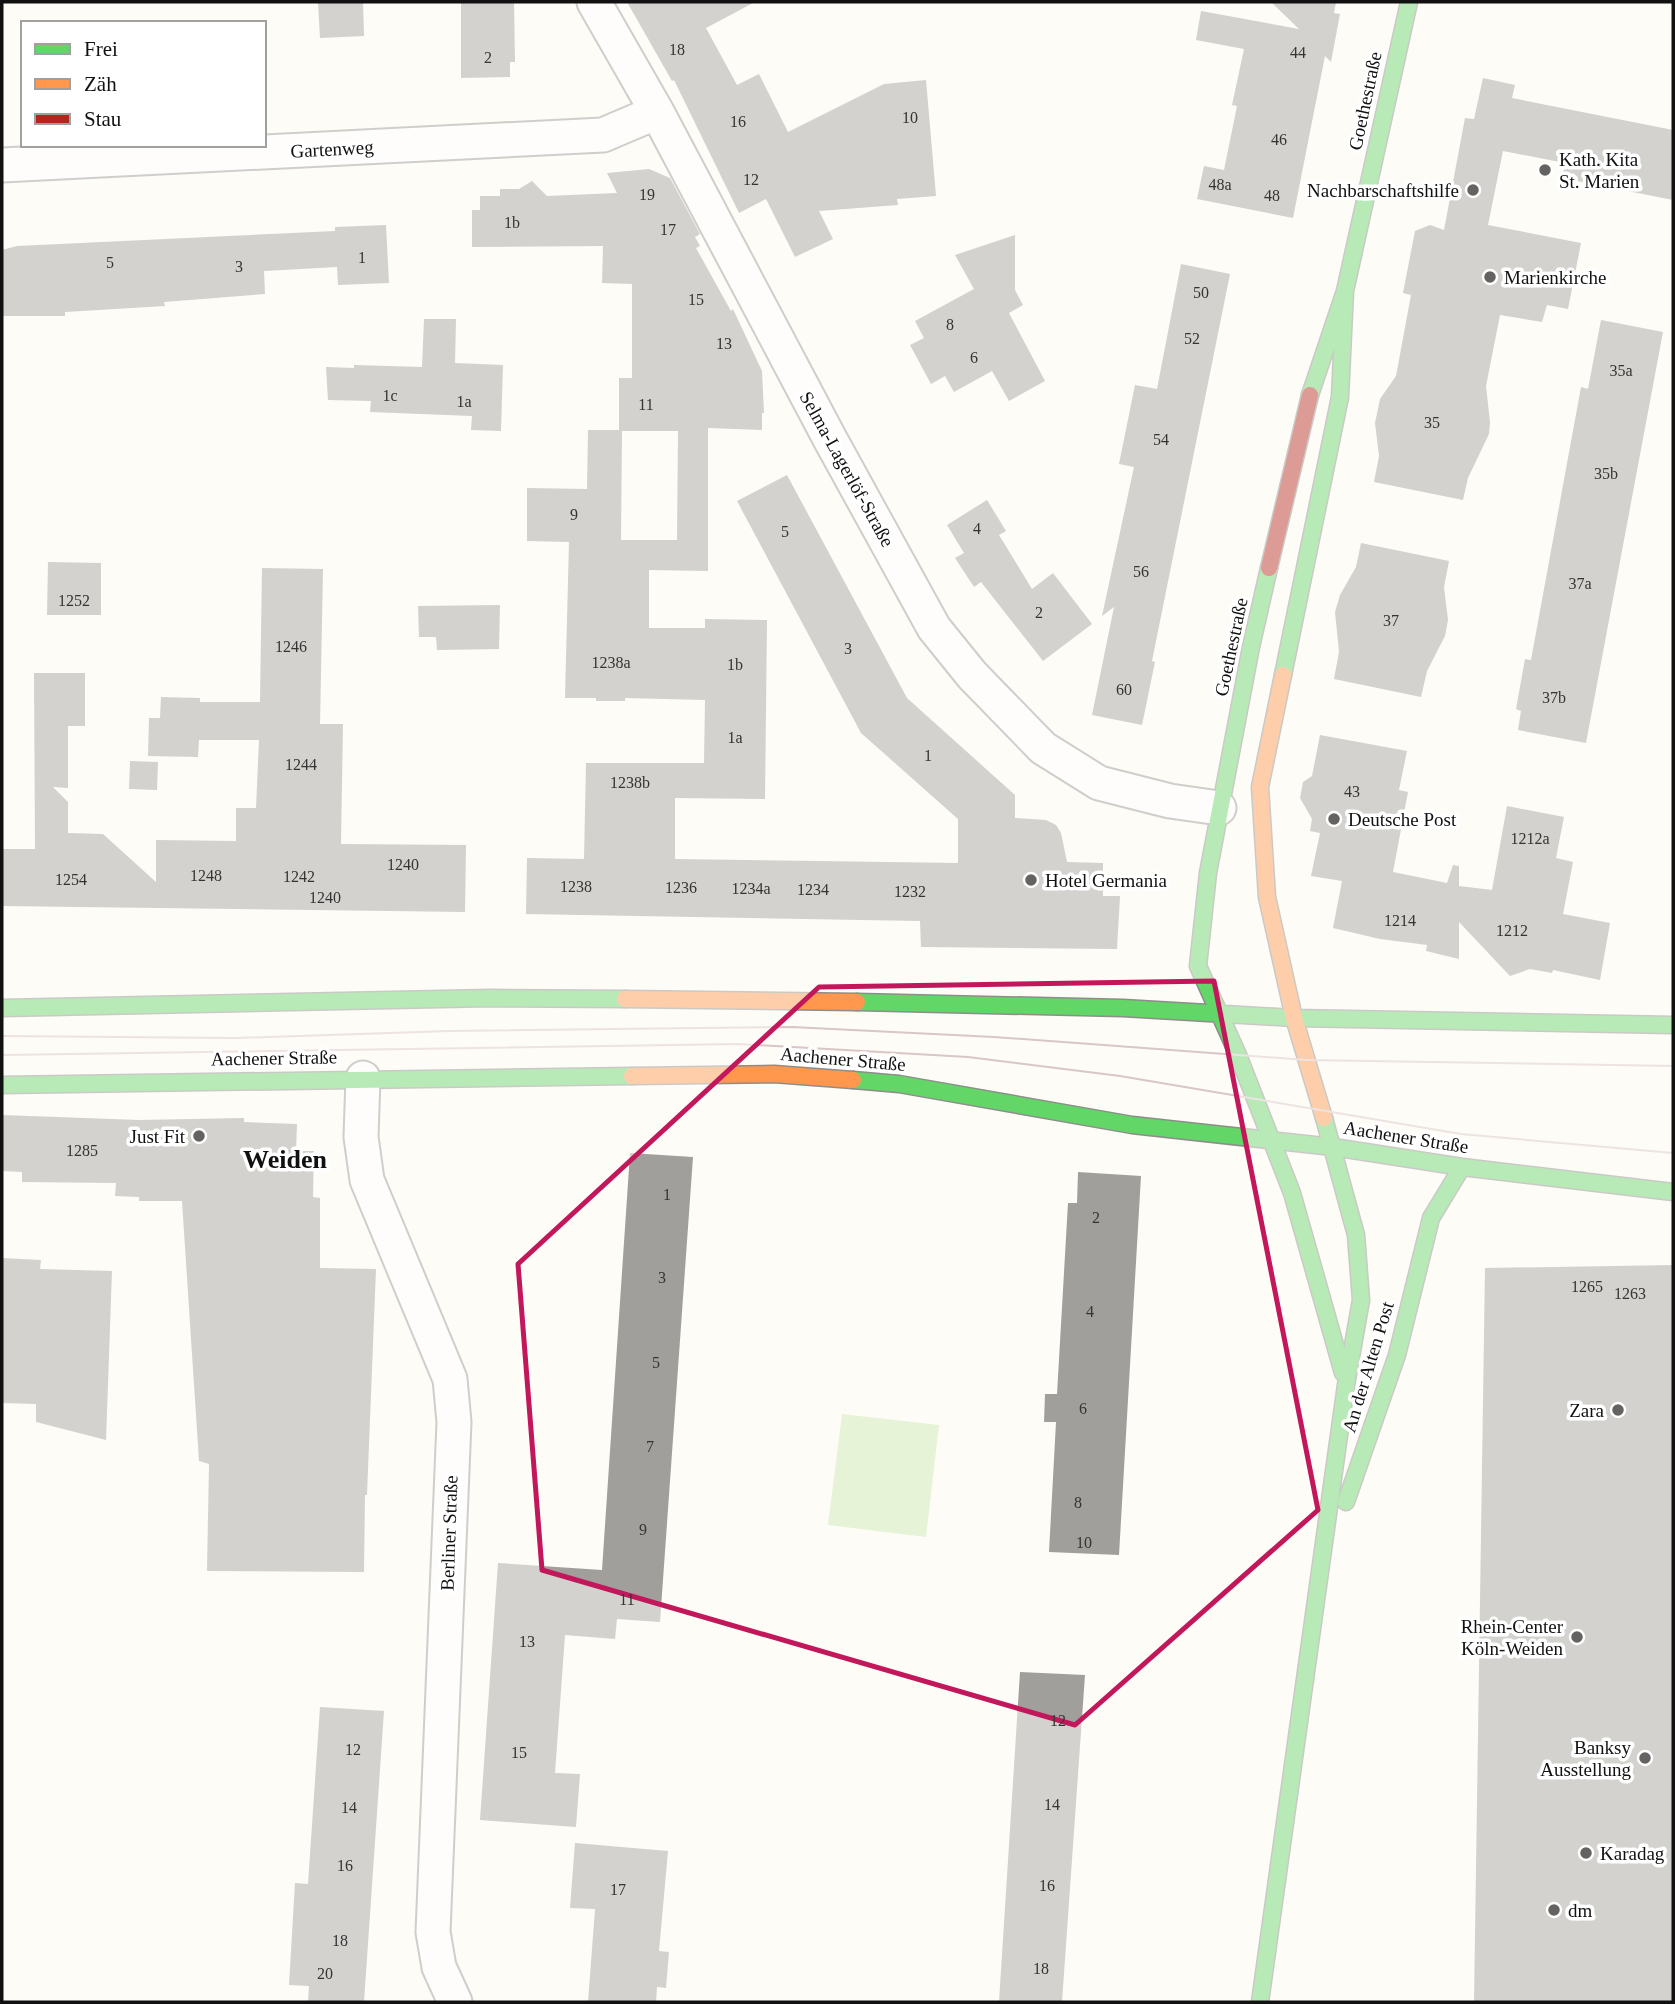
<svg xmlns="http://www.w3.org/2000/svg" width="1675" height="2004" font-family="Georgia,serif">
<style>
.green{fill:#e7f3d7}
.building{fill:#a19f9c;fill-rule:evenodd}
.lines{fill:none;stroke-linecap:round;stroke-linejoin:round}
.street-casing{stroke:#979795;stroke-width:37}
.fast-casing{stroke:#8e8d8b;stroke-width:19}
.slow-casing{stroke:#8e8d8b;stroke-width:19}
.jam-casing{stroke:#8e8d8b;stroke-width:19}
.street{stroke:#fffffe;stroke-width:33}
.fast{stroke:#63d668;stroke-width:16}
.slow{stroke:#ff974d;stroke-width:16}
.jam{stroke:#b3261e;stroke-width:16}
.tram{stroke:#d9c6c7;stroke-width:2}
.marked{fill:none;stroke:#c2185b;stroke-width:5;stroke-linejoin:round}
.poi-dot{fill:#646362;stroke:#fff;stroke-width:2.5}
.labels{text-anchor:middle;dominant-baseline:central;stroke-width:7;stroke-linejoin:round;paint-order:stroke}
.number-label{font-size:16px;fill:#353434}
.street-label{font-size:19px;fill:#111;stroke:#fff}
.poi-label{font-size:19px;fill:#111;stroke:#fff;text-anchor:start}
.district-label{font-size:26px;font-weight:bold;fill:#111;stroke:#fff}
</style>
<rect width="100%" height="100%" fill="#fdfcf7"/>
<!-- green -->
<path class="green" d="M 842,1414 L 939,1425 L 926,1537 L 828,1525 Z"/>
<!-- building -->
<path class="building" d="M 318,2 L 363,2 L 364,36 L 320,38 Z
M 461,2 L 514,2 L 515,62 L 510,62 L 510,77 L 461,78 Z
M 627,2 L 755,2 L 706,28 L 737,85 L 759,74 L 788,132 L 884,84 L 926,80 L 936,196 L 897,199 L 898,205 L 819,211 L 833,239 L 795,257 L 766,199 L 739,213 L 674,80 L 672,81 Z
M 1271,2 L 1336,2 L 1334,13 L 1340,14 L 1331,62 L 1325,56 L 1293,218 L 1197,199 L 1204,166 L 1224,170 L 1237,106 L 1232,105 L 1244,49 L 1196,40 L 1201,11 L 1299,29 Z
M 1483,78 L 1515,85 L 1512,98 L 1673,130 L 1673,200 L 1562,178 L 1565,163 L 1503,151 L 1488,225 L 1581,243 L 1568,309 L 1547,305 L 1542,322 L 1500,315 L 1486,386 L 1490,422 L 1489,434 L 1468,478 L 1463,500 L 1374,482 L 1379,456 L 1375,423 L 1380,399 L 1396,376 L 1411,295 L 1403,293 L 1415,231 L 1430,225 L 1444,230 L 1465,118 L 1474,119 Z
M 649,169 L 670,178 L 700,234 L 695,237 L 700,246 L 696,248 L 731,311 L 733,309 L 762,371 L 764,413 L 762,413 L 762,430 L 708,428 L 708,571 L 649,570 L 649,628 L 705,628 L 705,619 L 767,620 L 765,799 L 675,798 L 675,859 L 958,863 L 958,819 L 861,733 L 737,501 L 787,475 L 907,698 L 1015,795 L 1015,818 L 1046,820 L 1056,825 L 1061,833 L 1067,862 L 1103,863 L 1103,896 L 1120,896 L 1117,949 L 921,947 L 920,921 L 526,914 L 527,858 L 584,859 L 586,763 L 704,763 L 705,700 L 625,698 L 625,701 L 596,701 L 596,698 L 565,698 L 569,542 L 527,541 L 527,488 L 587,489 L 588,430 L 619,430 L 619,378 L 632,378 L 632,284 L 602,283 L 603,246 L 472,247 L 472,210 L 480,210 L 480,196 L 500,196 L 500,189 L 519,189 L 532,181 L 547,196 L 617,193 L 607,173 ZM 622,431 L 678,431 L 677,540 L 621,540 Z
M 386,225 L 389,283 L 338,285 L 337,267 L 264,271 L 265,294 L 164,302 L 165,306 L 65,312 L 65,316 L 2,316 L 2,250 L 17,246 L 335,231 L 335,227 Z
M 1015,235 L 1015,290 L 1023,305 L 1009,313 L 1045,381 L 1009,401 L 992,371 L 954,392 L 945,376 L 931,384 L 910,345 L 924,338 L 915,321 L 974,289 L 955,255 Z
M 1181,264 L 1230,274 L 1152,661 L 1155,662 L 1142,725 L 1092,715 L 1114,607 L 1102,616 L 1134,467 L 1119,464 L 1135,385 L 1157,389 Z
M 424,319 L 456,319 L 455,363 L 503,365 L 501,431 L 471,430 L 472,416 L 370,412 L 371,401 L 328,400 L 326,367 L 354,368 L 354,365 L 422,367 Z
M 1601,320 L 1663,332 L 1586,743 L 1518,730 L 1521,711 L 1516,709 L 1525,659 L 1531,660 L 1581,387 L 1588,389 Z
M 987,500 L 1006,531 L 999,535 L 1032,589 L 1053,573 L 1092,624 L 1043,661 L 981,582 L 974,587 L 955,558 L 964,553 L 947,525 Z
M 1361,543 L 1449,561 L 1444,587 L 1448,620 L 1445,636 L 1427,671 L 1421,697 L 1334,679 L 1339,652 L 1335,612 L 1340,595 L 1356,567 Z
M 48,562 L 101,563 L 101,615 L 47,615 Z
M 262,568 L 323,569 L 320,724 L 343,724 L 341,844 L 466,845 L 465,912 L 2,906 L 2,849 L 35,849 L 34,673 L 85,673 L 85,726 L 68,726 L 68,788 L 53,787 L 68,802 L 68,833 L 103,834 L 156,882 L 156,840 L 236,841 L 236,808 L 256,808 L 259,740 L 199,740 L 198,757 L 148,756 L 149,718 L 160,718 L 161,697 L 200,698 L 200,702 L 260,702 Z
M 500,605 L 499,649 L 437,650 L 436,637 L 419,637 L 418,606 Z
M 1320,735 L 1407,751 L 1399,790 L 1408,792 L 1393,872 L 1447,883 L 1453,865 L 1459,866 L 1459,886 L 1492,890 L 1507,806 L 1564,817 L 1556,858 L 1573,862 L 1563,914 L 1610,923 L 1600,980 L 1553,970 L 1552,973 L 1530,969 L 1510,976 L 1459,922 L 1459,959 L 1426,951 L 1427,945 L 1380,939 L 1333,928 L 1342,881 L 1311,876 L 1320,833 L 1310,831 L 1312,819 L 1300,798 L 1303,782 L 1312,776 Z
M 130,761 L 158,762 L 157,790 L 129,789 Z
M 2,1115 L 139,1120 L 244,1118 L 244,1122 L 297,1124 L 296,1151 L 314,1151 L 313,1197 L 320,1198 L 320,1268 L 376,1269 L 367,1495 L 365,1495 L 364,1572 L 207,1571 L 209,1464 L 199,1461 L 182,1201 L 139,1201 L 139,1197 L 115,1196 L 116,1183 L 22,1182 L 22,1172 L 2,1171 Z
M 630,1153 L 693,1157 L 660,1622 L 617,1619 L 615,1639 L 565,1635 L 555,1773 L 580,1774 L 576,1827 L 480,1820 L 498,1563 L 602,1570 Z
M 1078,1172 L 1141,1176 L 1119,1555 L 1049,1552 L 1056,1422 L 1044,1422 L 1045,1394 L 1057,1394 L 1068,1203 L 1077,1203 Z
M 2,1258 L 41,1260 L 40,1269 L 112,1271 L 106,1440 L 36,1422 L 36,1404 L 2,1403 Z
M 1673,1265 L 1673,2002 L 1474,2002 L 1485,1268 Z
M 1020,1672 L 1085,1675 L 1062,2002 L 999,2002 Z
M 320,1707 L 384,1711 L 364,2002 L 308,2002 L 309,1986 L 289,1985 L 295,1883 L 308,1884 Z
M 575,1843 L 668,1851 L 659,1951 L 669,1952 L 666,1988 L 657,1987 L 656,2002 L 588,2002 L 595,1909 L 570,1908 Z"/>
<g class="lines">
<defs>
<path id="street" d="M 594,2 L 657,112 L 830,439 L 934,628 L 972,675 L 1043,748 L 1099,783 L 1170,801 L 1219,808
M 2,165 L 603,135 L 657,112
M 363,1078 L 361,1137 L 367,1180 L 450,1379 L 454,1422 L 433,1932 L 439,1967 L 455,2002"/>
<path id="fast" d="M 1310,395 L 1345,291 L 1409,2
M 1269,568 L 1251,647 L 1208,873 L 1198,966 L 1238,1055 L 1292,1193 L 1343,1373
M 1283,675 L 1340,397 L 1345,291
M 857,1002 L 1123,1008 L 1294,1018 L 1673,1025
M 2,1008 L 491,998 L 625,999
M 853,1080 L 899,1084 L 1132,1125 L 1333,1147 L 1462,1167 L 1673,1192
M 2,1085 L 632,1076
M 1346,1502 L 1397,1355 L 1431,1218 L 1462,1167
M 1260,2002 L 1346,1385 L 1361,1300 L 1356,1235 L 1324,1118"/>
<path id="slow" d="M 1283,675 L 1260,787 L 1267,897 L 1294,1018 L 1324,1118
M 625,999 L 857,1002
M 632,1076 L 774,1074 L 853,1080"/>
<path id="jam" d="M 1269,568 L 1310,395"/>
</defs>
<!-- street casing -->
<use href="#street" class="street-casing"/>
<!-- fast casing -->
<use href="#fast" class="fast-casing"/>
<!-- slow casing -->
<use href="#slow" class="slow-casing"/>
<!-- jam casing -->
<use href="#jam" class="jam-casing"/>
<!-- street -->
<use href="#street" class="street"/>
<!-- fast -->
<use href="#fast" class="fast"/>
<!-- slow -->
<use href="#slow" class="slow"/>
<!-- jam -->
<use href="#jam" class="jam"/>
<!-- tram -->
<path class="tram" d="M 2,1036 L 235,1038 L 449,1031 L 792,1027 L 994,1037 L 1307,1060 L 1673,1066
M 2,1055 L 738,1044 L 968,1057 L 1120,1076 L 1461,1134 L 1673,1153"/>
</g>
<!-- marked area -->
<path d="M0 0H1675V2004H0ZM 1214,981 L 1318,1510 L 1075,1725 L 542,1570 L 518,1264 L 819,987 Z" fill="#fdfcf7" fill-opacity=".55" fill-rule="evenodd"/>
<path class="marked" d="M 1214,981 L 1318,1510 L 1075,1725 L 542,1570 L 518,1264 L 819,987 Z"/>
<!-- markers -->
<g class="poi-dot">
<circle cx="1545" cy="170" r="7"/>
<circle cx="1473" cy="190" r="7"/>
<circle cx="1490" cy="277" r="7"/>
<circle cx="1334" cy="819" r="7"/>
<circle cx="1031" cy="880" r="7"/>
<circle cx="199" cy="1136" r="7"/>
<circle cx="1618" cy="1410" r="7"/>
<circle cx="1577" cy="1637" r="7"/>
<circle cx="1645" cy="1758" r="7"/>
<circle cx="1586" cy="1853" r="7"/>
<circle cx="1554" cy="1910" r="7"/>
</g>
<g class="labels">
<!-- number labels -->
<g class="number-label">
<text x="677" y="49">18</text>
<text x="1298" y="52">44</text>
<text x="488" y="57">2</text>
<text x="910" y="117">10</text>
<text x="738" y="121">16</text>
<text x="1279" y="139">46</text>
<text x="751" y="179">12</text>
<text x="1220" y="184">48a</text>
<text x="647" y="194">19</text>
<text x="1272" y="195">48</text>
<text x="512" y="222">1b</text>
<text x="668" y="229">17</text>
<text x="362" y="257">1</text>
<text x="110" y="262">5</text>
<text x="239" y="266">3</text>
<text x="1201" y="292">50</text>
<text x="696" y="299">15</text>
<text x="950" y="324">8</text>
<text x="1192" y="338">52</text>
<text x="724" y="343">13</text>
<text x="974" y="357">6</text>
<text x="1621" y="370">35a</text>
<text x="390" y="395">1c</text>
<text x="464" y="401">1a</text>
<text x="646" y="404">11</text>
<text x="1432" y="422">35</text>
<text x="1161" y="439">54</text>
<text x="1606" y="473">35b</text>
<text x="574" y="514">9</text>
<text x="977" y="528">4</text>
<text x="785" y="531">5</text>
<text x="1141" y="571">56</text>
<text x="1580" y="583">37a</text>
<text x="74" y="600">1252</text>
<text x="1039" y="612">2</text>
<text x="1391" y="620">37</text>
<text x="291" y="646">1246</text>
<text x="848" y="648">3</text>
<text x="611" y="662">1238a</text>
<text x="735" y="664">1b</text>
<text x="1124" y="689">60</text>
<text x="1554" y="697">37b</text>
<text x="735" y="737">1a</text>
<text x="928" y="755">1</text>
<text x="301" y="764">1244</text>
<text x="630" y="782">1238b</text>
<text x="1352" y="791">43</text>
<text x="1530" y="838">1212a</text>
<text x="403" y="864">1240</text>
<text x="206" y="875">1248</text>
<text x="299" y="876">1242</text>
<text x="71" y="879">1254</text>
<text x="576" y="886">1238</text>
<text x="681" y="887">1236</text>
<text x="751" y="888">1234a</text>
<text x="813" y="889">1234</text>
<text x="910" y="891">1232</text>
<text x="325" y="897">1240</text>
<text x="1400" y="920">1214</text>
<text x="1512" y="930">1212</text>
<text x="82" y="1150">1285</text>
<text x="667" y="1194">1</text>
<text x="1096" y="1217">2</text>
<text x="662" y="1277">3</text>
<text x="1587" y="1286">1265</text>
<text x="1630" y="1293">1263</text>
<text x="1090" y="1311">4</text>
<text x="656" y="1362">5</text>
<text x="1083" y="1408">6</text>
<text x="650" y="1446">7</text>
<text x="1078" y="1502">8</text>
<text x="643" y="1529">9</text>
<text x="1084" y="1542">10</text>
<text x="627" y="1599">11</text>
<text x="527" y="1641">13</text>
<text x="1058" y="1720">12</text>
<text x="353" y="1749">12</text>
<text x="519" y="1752">15</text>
<text x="1052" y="1804">14</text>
<text x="349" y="1807">14</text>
<text x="345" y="1865">16</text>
<text x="1047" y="1885">16</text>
<text x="618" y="1889">17</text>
<text x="340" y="1940">18</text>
<text x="1041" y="1968">18</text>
<text x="325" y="1973">20</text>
</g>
<!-- street labels -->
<g class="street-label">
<text transform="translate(1365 101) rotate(-78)">Goethestraße</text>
<text transform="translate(332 149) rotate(-3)">Gartenweg</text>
<text transform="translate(847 469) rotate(61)">Selma-Lagerlöf-Straße</text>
<text transform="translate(1231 647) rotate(-78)">Goethestraße</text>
<text transform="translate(274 1058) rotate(-1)">Aachener Straße</text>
<text transform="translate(843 1059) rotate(5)">Aachener Straße</text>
<text transform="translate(1406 1137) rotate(9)">Aachener Straße</text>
<text transform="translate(1368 1367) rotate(-73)">An der Alten Post</text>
<text transform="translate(449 1533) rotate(-88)">Berliner Straße</text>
</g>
<!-- poi labels -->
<g class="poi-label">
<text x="1559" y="159">Kath. Kita<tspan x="1559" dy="22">St. Marien</tspan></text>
<text x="1459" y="190" text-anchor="end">Nachbarschaftshilfe</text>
<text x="1504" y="277">Marienkirche</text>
<text x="1348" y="819">Deutsche Post</text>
<text x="1045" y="880">Hotel Germania</text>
<text x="185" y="1136" text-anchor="end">Just Fit</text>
<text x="1604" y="1410" text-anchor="end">Zara</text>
<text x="1563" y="1626" text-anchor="end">Rhein-Center<tspan x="1563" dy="22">Köln-Weiden</tspan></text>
<text x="1631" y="1747" text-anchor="end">Banksy<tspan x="1631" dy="22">Ausstellung</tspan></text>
<text x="1600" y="1853">Karadag</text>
<text x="1568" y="1910">dm</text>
</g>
<!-- district labels -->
<g class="district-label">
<text x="285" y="1159">Weiden</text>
</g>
</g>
<!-- border -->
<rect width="1675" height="2004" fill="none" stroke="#111111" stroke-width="7"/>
<!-- legend -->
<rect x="21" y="21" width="245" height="126" fill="#ffffff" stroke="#a0a0a0" stroke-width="2"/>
<rect x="35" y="44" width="35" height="10" fill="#63d668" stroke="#a0a0a0" stroke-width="2"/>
<text x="84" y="56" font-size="21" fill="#111111">Frei</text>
<rect x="35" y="79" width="35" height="10" fill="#ff974d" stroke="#a0a0a0" stroke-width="2"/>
<text x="84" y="91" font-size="21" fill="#111111">Zäh</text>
<rect x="35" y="114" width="35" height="10" fill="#b3261e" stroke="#a0a0a0" stroke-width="2"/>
<text x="84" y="126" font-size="21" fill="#111111">Stau</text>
</svg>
